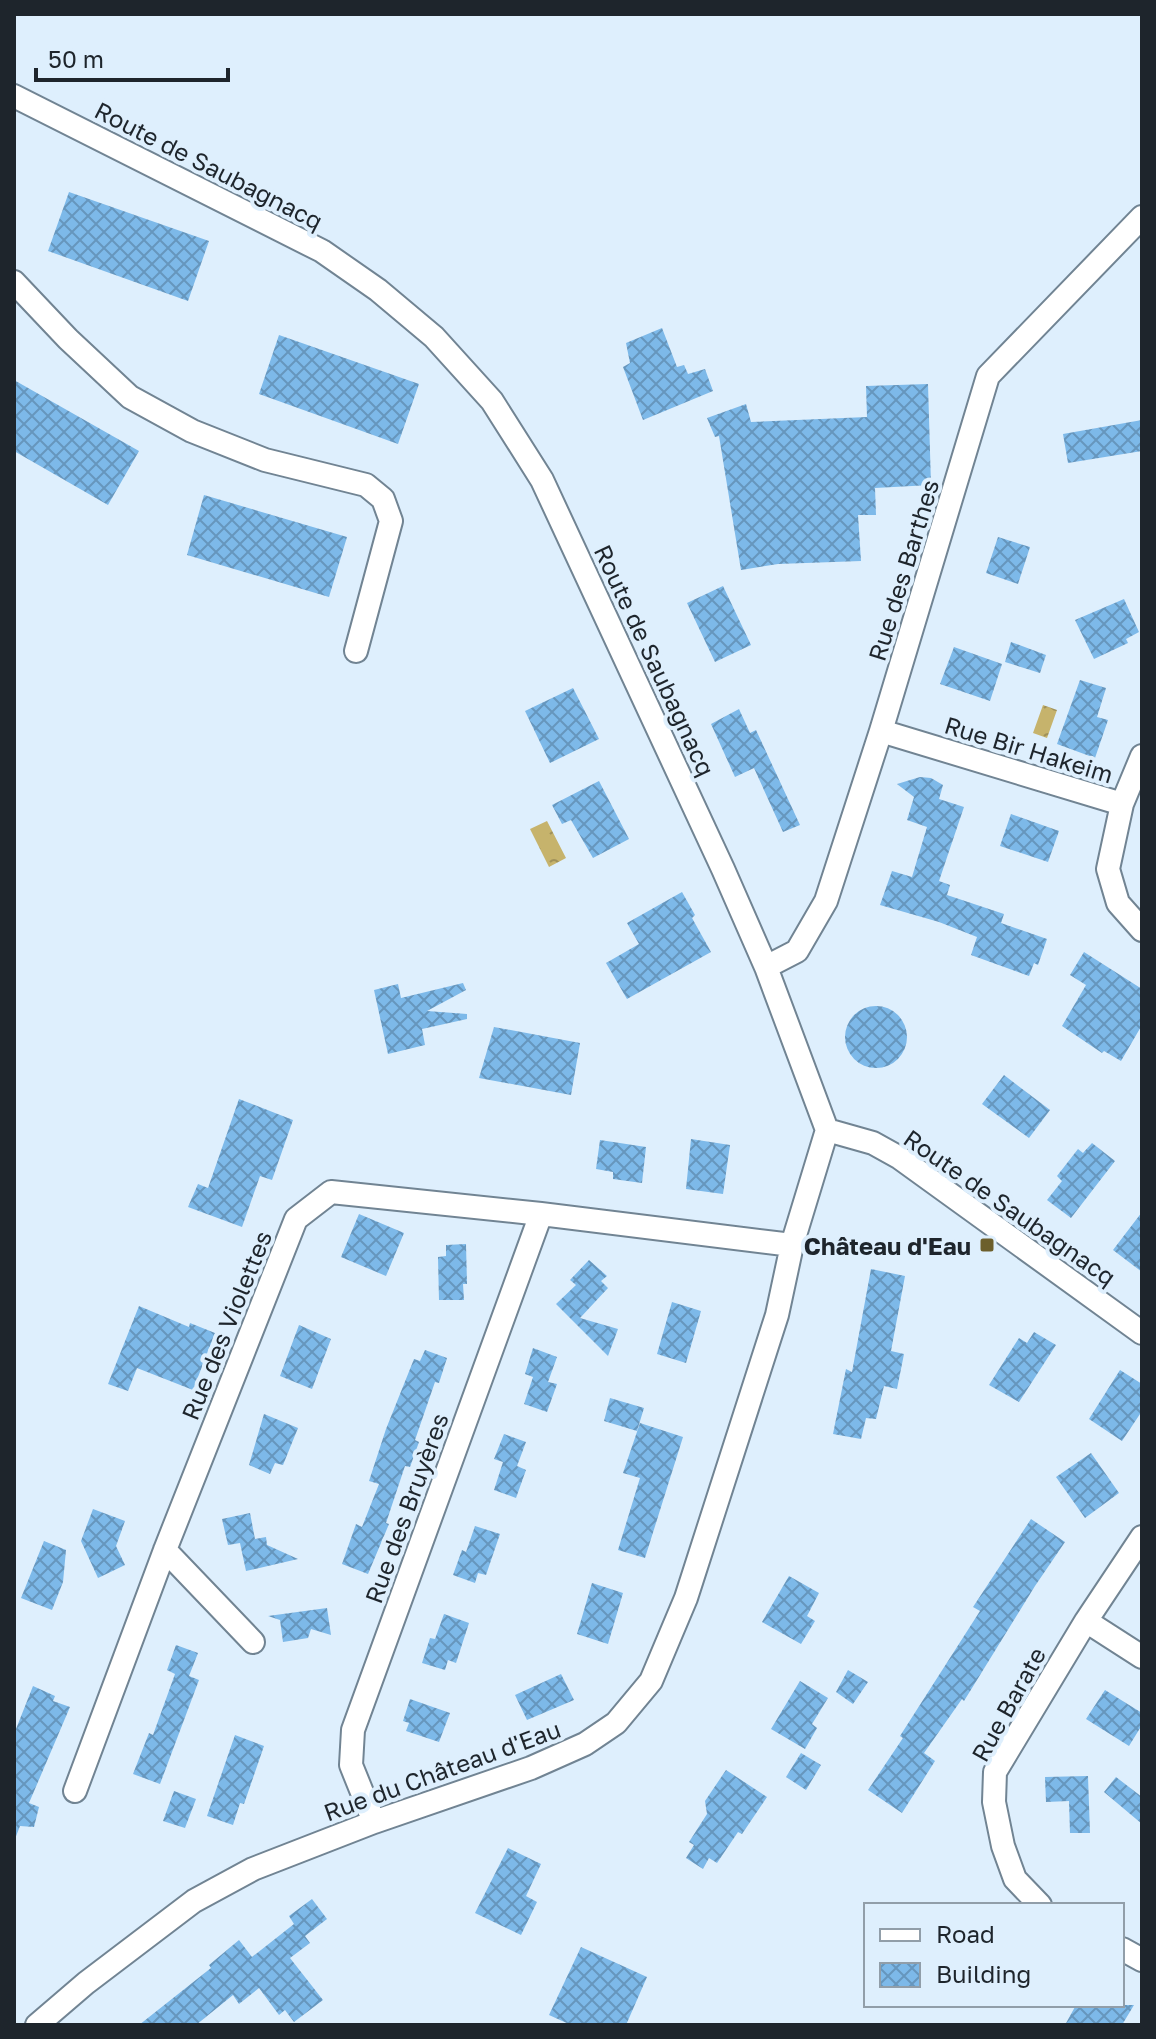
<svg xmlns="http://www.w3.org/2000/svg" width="1156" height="2039" font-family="'Golos Text',sans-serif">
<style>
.water{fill:url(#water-ripples)}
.building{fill:url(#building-cross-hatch)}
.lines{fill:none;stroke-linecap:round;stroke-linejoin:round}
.minor-casing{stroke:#718493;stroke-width:26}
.minor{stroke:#fff;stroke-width:22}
.poi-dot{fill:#6c5f2c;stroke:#deeffd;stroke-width:3}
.labels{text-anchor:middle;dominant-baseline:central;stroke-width:8;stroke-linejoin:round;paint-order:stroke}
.street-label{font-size:24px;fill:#1e252c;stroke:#deeffd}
.poi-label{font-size:24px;font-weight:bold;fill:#1e252c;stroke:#deeffd;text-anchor:end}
</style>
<defs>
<pattern id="water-ripples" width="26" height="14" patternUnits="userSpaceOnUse" patternTransform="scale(2)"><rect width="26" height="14" fill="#c6b36c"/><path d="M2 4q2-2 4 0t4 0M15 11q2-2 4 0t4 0" fill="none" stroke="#a09159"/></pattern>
<pattern id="building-cross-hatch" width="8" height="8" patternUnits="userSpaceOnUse" patternTransform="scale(2)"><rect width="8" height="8" fill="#7db9e9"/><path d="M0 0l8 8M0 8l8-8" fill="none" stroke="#6696bd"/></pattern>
</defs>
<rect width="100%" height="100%" fill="#deeffd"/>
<!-- water -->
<path class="water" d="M 1043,705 L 1057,710 L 1047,738 L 1033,733 Z
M 547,821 L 566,858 L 549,867 L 530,829 Z"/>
<!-- building -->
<path class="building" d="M 69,192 L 209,241 L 188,301 L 48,251 Z
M 662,328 L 677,367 L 684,365 L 688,374 L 705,369 L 713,391 L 643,420 L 623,367 L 630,363 L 626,343 Z
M 279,335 L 419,384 L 398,444 L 259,394 Z
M 14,380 L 139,451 L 108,505 L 14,451 Z
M 928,384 L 931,485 L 875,488 L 876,515 L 858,515 L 861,561 L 778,564 L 741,570 L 719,436 L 715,437 L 707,418 L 746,404 L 751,422 L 867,417 L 866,386 Z
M 1142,420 L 1142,451 L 1068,463 L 1063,434 Z
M 204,495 L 347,537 L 329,597 L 187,555 Z
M 998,537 L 1030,547 L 1018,584 L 986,573 Z
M 723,586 L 751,645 L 715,662 L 687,603 Z
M 1124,599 L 1139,632 L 1126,639 L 1128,643 L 1094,659 L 1075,620 Z
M 1011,642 L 1046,655 L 1040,673 L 1005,662 Z
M 954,647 L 1002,664 L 990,701 L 940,684 Z
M 1080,680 L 1106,688 L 1097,717 L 1108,720 L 1095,758 L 1057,744 Z
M 573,688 L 599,739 L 550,763 L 525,711 Z
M 739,709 L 750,733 L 756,730 L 800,825 L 783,832 L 754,768 L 735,777 L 711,724 Z
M 920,777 L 931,778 L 943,785 L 939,799 L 964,807 L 939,881 L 950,885 L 947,895 L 1004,914 L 1001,923 L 1047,939 L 1038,965 L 1034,963 L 1029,976 L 971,955 L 977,937 L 939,922 L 880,905 L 892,871 L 912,877 L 927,827 L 907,820 L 914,797 L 897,784 Z
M 599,781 L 629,839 L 593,858 L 571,820 L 562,824 L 552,805 Z
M 1011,814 L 1059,831 L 1048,862 L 1000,846 Z
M 682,892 L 695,915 L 692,918 L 711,952 L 627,999 L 606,963 L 639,944 L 627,923 Z
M 1084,952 L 1142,989 L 1142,1025 L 1121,1061 L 1104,1051 L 1102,1053 L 1062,1026 L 1086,985 L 1070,975 Z
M 463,983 L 466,990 L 427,1011 L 467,1014 L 467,1019 L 422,1029 L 425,1045 L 388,1054 L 374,990 L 398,984 L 401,998 Z
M845 1037a31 31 0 1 1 62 0a31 31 0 1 1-62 0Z
M 494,1027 L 580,1043 L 571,1095 L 479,1078 Z
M 1004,1075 L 1050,1110 L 1029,1138 L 982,1104 Z
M 239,1099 L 293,1120 L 272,1180 L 260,1176 L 242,1227 L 188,1207 L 198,1184 L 208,1188 Z
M 691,1139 L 730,1145 L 723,1194 L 686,1189 Z
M 600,1140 L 646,1147 L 642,1183 L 613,1179 L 613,1172 L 596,1169 Z
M 1092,1143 L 1115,1161 L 1071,1218 L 1047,1200 L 1062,1181 L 1057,1176 L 1078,1149 L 1083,1153 Z
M 1142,1212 L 1142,1272 L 1113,1250 Z
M 359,1214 L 404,1233 L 386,1276 L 341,1257 Z
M 466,1244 L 467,1284 L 463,1284 L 464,1300 L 439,1300 L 438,1257 L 446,1256 L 446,1245 Z
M 589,1260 L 607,1276 L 601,1281 L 608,1288 L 580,1318 L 618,1329 L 608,1356 L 556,1304 L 576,1285 L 570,1280 Z
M 871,1269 L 905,1276 L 891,1351 L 904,1354 L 897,1389 L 884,1386 L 876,1419 L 866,1418 L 861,1439 L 833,1434 L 846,1369 L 852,1372 Z
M 672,1302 L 701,1311 L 686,1363 L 657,1354 Z
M 139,1306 L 189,1327 L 190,1323 L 215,1333 L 193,1390 L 137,1368 L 128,1391 L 108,1384 Z
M 299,1325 L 331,1339 L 312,1389 L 280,1376 Z
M 1034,1332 L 1056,1345 L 1019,1402 L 989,1385 L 1019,1338 L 1027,1343 Z
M 533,1348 L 557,1357 L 548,1382 L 557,1384 L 547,1412 L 524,1404 L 533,1377 L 525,1374 Z
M 425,1350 L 447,1358 L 439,1383 L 435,1382 L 415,1440 L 419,1442 L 410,1467 L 405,1466 L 386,1523 L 389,1524 L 368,1574 L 342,1564 L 356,1524 L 362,1527 L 379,1484 L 369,1481 L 386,1429 L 414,1359 L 420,1361 Z
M 1120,1370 L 1142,1384 L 1142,1411 L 1122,1441 L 1089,1419 Z
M 610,1398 L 644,1408 L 637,1431 L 604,1421 Z
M 264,1414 L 298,1428 L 283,1465 L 275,1463 L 270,1474 L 249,1465 Z
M 640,1423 L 683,1437 L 645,1558 L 618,1550 L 640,1478 L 623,1473 Z
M 504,1434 L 526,1442 L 517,1466 L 526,1470 L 516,1498 L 494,1490 L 503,1462 L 494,1459 Z
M 1091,1453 L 1119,1493 L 1085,1518 L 1056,1477 Z
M 93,1509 L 125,1521 L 116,1546 L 125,1565 L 98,1578 L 81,1541 Z
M 250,1513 L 255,1539 L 266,1537 L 267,1545 L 298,1559 L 246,1571 L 240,1543 L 228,1545 L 222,1519 Z
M 1031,1519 L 1065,1542 L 1035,1586 L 964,1701 L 962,1699 L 924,1753 L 935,1761 L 902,1813 L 868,1790 L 903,1738 L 900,1736 L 980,1611 L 973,1607 Z
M 475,1526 L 500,1534 L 486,1575 L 478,1573 L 475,1583 L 453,1575 L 462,1550 L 466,1552 Z
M 44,1541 L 66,1550 L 63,1582 L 52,1610 L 21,1598 Z
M 789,1576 L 819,1593 L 807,1616 L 815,1621 L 801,1644 L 762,1622 Z
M 592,1583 L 623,1593 L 608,1644 L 577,1634 Z
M 327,1608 L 331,1635 L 311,1629 L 308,1638 L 283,1642 L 280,1620 L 268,1616 Z
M 444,1614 L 469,1623 L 456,1663 L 448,1660 L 445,1670 L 422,1663 L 430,1638 L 435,1639 Z
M 176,1645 L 198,1653 L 189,1676 L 199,1680 L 160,1784 L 133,1774 L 149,1733 L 153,1735 L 175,1674 L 167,1670 Z
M 848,1670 L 868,1682 L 853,1704 L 836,1692 Z
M 561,1674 L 574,1700 L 527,1720 L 515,1695 Z
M 800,1681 L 828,1698 L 812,1724 L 817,1728 L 805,1749 L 771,1729 Z
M 33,1686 L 55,1696 L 53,1701 L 70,1707 L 29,1803 L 39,1807 L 34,1827 L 20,1826 L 15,1839 L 14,1734 Z
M 1105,1690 L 1142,1713 L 1142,1725 L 1129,1746 L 1086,1719 Z
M 410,1699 L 450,1713 L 439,1742 L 406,1731 L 409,1723 L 403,1721 Z
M 235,1735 L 264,1746 L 244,1804 L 240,1803 L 233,1825 L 207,1816 Z
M 801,1753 L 821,1765 L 806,1790 L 786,1777 Z
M 726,1770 L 767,1797 L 742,1834 L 738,1832 L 717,1863 L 709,1858 L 703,1869 L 686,1858 L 694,1845 L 689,1842 L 707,1814 L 705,1801 Z
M 1088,1776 L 1090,1833 L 1070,1833 L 1069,1801 L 1046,1802 L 1045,1777 Z
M 1116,1777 L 1142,1797 L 1142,1824 L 1104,1792 Z
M 174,1791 L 196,1799 L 185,1828 L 163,1821 Z
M 508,1848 L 541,1864 L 526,1896 L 537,1902 L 521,1935 L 475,1913 Z
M 312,1899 L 327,1919 L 305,1936 L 310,1943 L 290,1958 L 323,2000 L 294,2022 L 285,2010 L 279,2015 L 259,1988 L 239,2004 L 233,1995 L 196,2025 L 139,2025 L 211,1968 L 209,1965 L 239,1940 L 252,1957 L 294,1924 L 289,1916 Z
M 581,1947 L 647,1977 L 626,2025 L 571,2025 L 549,2015 Z
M 1076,2005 L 1134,2005 L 1122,2025 L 1065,2025 Z"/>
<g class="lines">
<defs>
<path id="minor" d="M 14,96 L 322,251 L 378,290 L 434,337 L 492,401 L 542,480 L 723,869 L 766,967 L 827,1130 L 873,1143 L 900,1158 L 1142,1333
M 14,282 L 68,339 L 130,397 L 192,431 L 265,460 L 366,485 L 383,499 L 391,521 L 356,651
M 881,731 L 1122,804
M 1142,756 L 1122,804 L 1108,869 L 1118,903 L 1142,930
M 766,967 L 797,951 L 826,901 L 881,731 L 988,376 L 1142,217
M 165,1550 L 253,1642
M 1086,1621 L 1142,1657
M 75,1791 L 165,1550 L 296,1219 L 331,1192 L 541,1214 L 792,1245
M 374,1822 L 351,1765 L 353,1730 L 541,1214
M 1040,1905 L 1015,1879 L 1003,1846 L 994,1802 L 995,1772 L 1086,1621 L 1142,1537
M 1122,1949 L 1142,1960
M 37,2025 L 86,1983 L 194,1901 L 253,1869 L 374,1822 L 531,1768 L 585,1744 L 616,1723 L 651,1681 L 686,1598 L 777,1315 L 792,1245 L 827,1130"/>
</defs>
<!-- minor casing -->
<use href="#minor" class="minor-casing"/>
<!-- minor -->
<use href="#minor" class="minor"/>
</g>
<!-- markers -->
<rect class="poi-dot" x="979" y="1237" width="16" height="16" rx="4"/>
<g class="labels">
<!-- street labels -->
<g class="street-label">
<text transform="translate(209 165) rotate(27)">Route de Saubagnacq</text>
<text transform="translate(903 570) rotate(-73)">Rue des Barthes</text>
<text transform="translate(655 660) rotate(65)">Route de Saubagnacq</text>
<text transform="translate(1029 749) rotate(17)">Rue Bir Hakeim</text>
<text transform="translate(1010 1207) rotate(35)">Route de Saubagnacq</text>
<text transform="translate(226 1325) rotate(-68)">Rue des Violettes</text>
<text transform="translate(406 1508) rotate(-70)">Rue des Bruyères</text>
<text transform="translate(1008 1704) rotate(-61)">Rue Barate</text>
<text transform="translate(442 1770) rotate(-20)">Rue du Château d'Eau</text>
</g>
<!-- poi labels -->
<g class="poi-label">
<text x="971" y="1245">Château d'Eau</text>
</g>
</g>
<!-- border -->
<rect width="1156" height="2039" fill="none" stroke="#1e252c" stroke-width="32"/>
<!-- legend -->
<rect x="864" y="1903" width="260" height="104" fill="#deeffd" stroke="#919ea9" stroke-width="2"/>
<rect x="880" y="1929" width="40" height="12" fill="#ffffff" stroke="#919ea9" stroke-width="2"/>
<text x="936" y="1943" font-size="24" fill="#1e252c">Road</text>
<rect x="880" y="1963" width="40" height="24" fill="url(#building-cross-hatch)" stroke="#919ea9" stroke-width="2"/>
<text x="936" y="1983" font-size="24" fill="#1e252c">Building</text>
<!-- scale -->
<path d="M36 68v12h192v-12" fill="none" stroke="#1e252c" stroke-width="4"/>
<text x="48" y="68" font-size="24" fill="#1e252c" stroke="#deeffd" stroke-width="6" paint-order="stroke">50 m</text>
</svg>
